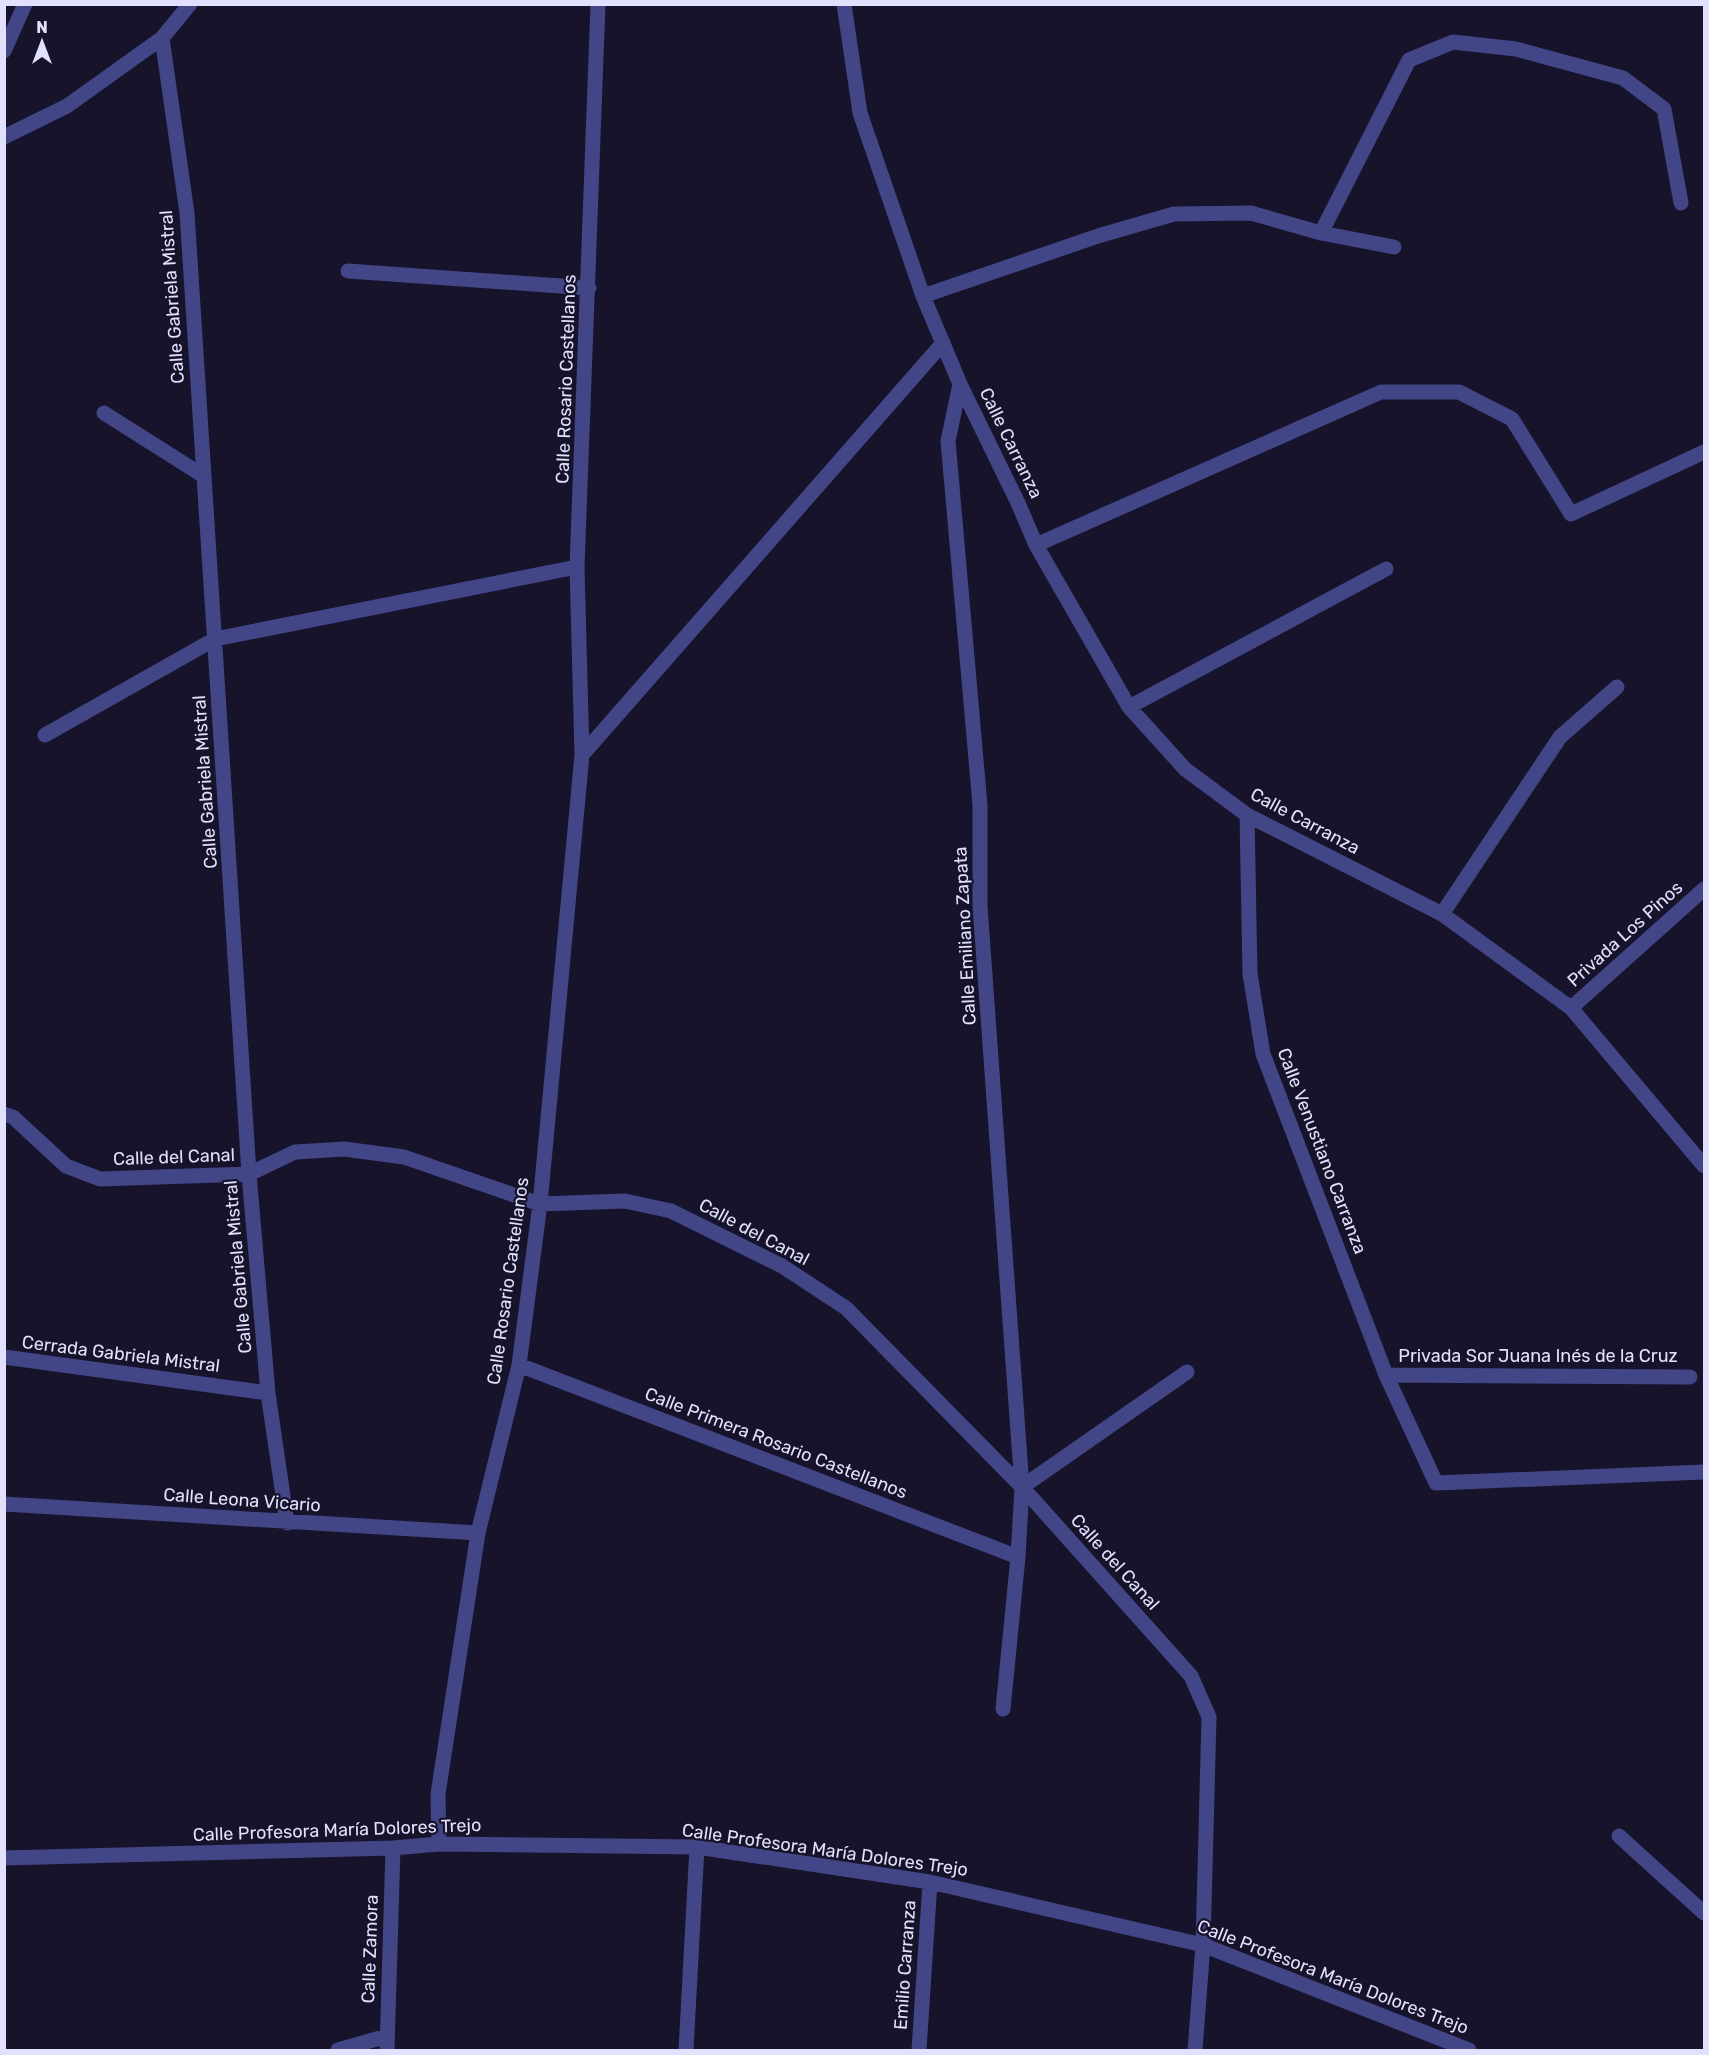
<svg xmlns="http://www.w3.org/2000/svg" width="1709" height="2055" font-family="Rubik,sans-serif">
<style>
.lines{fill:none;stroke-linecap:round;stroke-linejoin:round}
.minor{stroke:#424586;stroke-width:15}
.labels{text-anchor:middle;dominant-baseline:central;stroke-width:4.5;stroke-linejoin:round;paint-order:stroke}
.street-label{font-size:18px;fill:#e1e0fd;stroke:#16132b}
</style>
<rect width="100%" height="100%" fill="#16132b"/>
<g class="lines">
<!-- minor -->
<path class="minor" d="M 844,4 L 860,113 L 923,296 L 960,384 L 1018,503 L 1036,545 L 1129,707 L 1185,769 L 1247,815 L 1442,914 L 1571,1008 L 1704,1166
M 162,38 L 187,213 L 249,1174 L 268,1393 L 287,1523
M 4,51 L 25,4
M 4,137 L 67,106 L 162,38 L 190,4
M 1321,233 L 1409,60 L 1453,42 L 1516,49 L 1623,78 L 1664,109 L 1681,203
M 348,271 L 589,288
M 923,296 L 1098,236 L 1174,214 L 1251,213 L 1321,233 L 1394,247
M 960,384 L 948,441 L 980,805 L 980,906 L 1022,1487 L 1018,1557 L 1003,1709
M 104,413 L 202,475
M 1036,545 L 1381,392 L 1459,392 L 1512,419 L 1571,514 L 1704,452
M 1129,707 L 1386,569
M 45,735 L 215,639 L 577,567
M 582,755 L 943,343
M 1247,815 L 1250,974 L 1263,1054 L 1386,1375 L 1436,1483 L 1704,1472
M 1442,914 L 1560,737 L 1617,687
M 1571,1008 L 1704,889
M 4,1114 L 13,1117 L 66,1166 L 100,1179 L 249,1174 L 295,1152 L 344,1149 L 404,1157 L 540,1204 L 625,1201 L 671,1211 L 782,1266 L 846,1308 L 1022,1487 L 1191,1676 L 1209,1717 L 1203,1945 L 1195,2050
M 4,1357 L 268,1393
M 519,1365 L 1018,1557
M 1386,1375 L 1690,1377
M 1022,1487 L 1187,1372
M 4,1504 L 478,1533
M 1619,1836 L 1704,1913
M 439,1844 L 438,1794 L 478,1533 L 519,1365 L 540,1204 L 582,755 L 577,567 L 598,4
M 4,1858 L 393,1848 L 439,1844 L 697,1847 L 930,1882 L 1203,1945 L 1469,2050
M 338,2050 L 387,2036
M 387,2050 L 393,1848
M 686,2050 L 697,1847
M 919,2050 L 930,1882"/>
</g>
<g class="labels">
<!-- street labels -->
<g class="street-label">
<text transform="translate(172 297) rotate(-94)">Calle Gabriela Mistral</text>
<text transform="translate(566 379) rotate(-88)">Calle Rosario Castellanos</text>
<text transform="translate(1011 443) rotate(64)">Calle Carranza</text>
<text transform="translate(205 782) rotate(-94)">Calle Gabriela Mistral</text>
<text transform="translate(1305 821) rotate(28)">Calle Carranza</text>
<text transform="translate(1625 934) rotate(-42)">Privada Los Pinos</text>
<text transform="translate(965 936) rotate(-93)">Calle Emiliano Zapata</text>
<text transform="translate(1322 1151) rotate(69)">Calle Venustiano Carranza</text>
<text transform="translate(174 1157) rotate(-2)">Calle del Canal</text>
<text transform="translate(754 1232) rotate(28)">Calle del Canal</text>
<text transform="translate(238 1267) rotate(-95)">Calle Gabriela Mistral</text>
<text transform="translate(508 1281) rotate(-82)">Calle Rosario Castellanos</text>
<text transform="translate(121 1354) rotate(7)">Cerrada Gabriela Mistral</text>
<text x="1538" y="1356">Privada Sor Juana Inés de la Cruz</text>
<text transform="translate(776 1443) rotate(21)">Calle Primera Rosario Castellanos</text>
<text transform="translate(242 1500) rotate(4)">Calle Leona Vicario</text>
<text transform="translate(1115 1562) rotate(48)">Calle del Canal</text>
<text transform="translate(337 1830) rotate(-2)">Calle Profesora María Dolores Trejo</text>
<text transform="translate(825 1850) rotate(8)">Calle Profesora María Dolores Trejo</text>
<text transform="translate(370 1949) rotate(-88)">Calle Zamora</text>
<text transform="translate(905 1965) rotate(-86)">Emilio Carranza</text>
<text transform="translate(1333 1977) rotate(21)">Calle Profesora María Dolores Trejo</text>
</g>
</g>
<!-- border -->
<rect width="1709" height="2055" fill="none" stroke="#e1e0fd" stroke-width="12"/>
<!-- north arrow -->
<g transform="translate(42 42)" stroke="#16132b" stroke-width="4.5" paint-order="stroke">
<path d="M0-4.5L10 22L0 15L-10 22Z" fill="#e1e0fd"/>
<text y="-9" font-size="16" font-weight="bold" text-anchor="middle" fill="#e1e0fd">N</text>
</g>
</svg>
